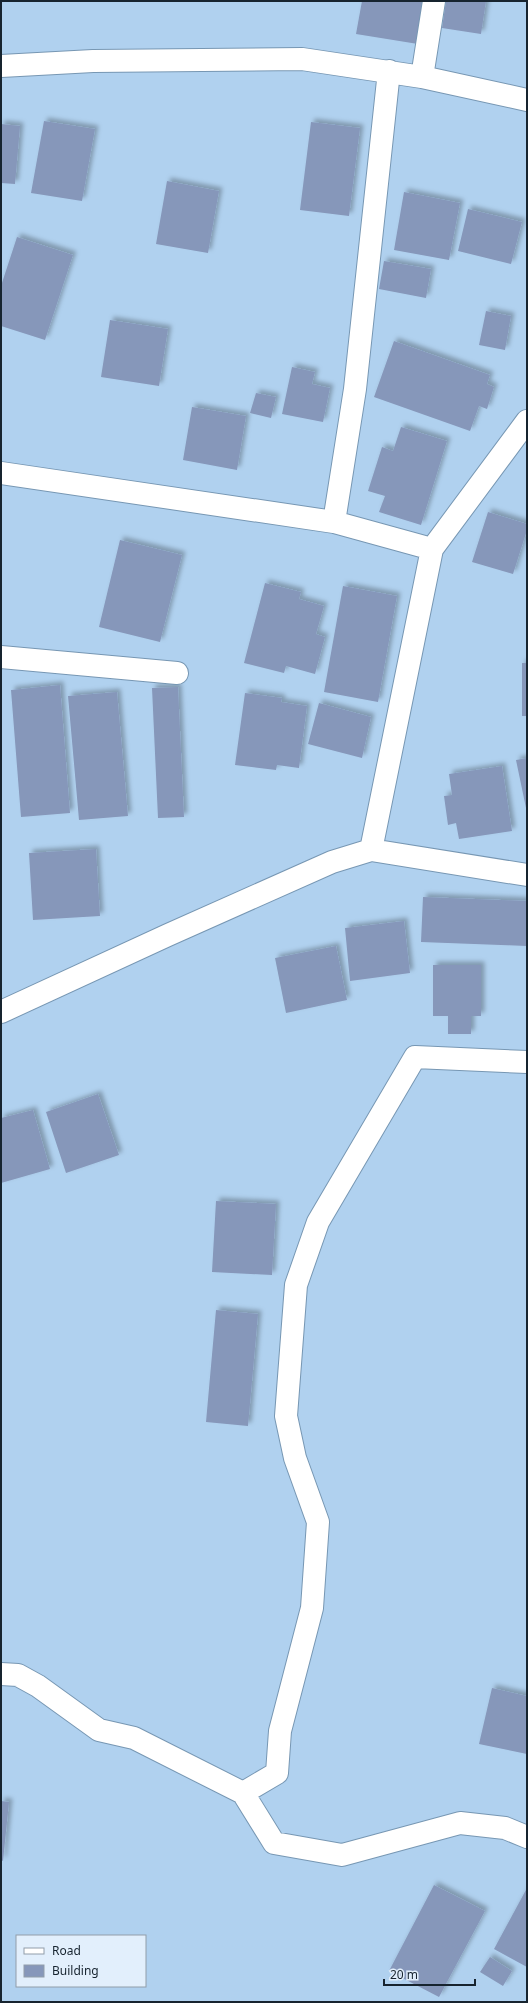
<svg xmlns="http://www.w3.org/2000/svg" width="528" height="2003" font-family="'Noto Sans',sans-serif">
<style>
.building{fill:#8697ba;filter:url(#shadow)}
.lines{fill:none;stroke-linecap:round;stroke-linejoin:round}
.street-casing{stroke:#7797b3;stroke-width:24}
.street{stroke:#fff;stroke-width:22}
</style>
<defs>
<filter id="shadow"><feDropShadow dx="3.5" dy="-3.5" stdDeviation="2" flood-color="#0004"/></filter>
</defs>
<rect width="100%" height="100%" fill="#b0d1ef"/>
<!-- building -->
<path class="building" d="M 362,1 L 425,1 L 418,44 L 356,34 Z
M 446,1 L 486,1 L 481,34 L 442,28 Z
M 44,121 L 95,129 L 82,201 L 31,193 Z
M 311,122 L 360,128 L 349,216 L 300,210 Z
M 1,124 L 20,126 L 15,184 L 1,183 Z
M 167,181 L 219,191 L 208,253 L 156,244 Z
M 404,192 L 460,203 L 449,260 L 394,250 Z
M 468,209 L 522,222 L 511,264 L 458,251 Z
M 17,237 L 73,255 L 45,340 L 1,326 L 1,286 Z
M 384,261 L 431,269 L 426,298 L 379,289 Z
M 486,311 L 511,316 L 505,350 L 479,345 Z
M 110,320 L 168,329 L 159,386 L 101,377 Z
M 394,341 L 490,375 L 487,384 L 494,387 L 487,409 L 479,406 L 470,431 L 374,397 Z
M 292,367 L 315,372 L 312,384 L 330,388 L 323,422 L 282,414 Z
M 256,393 L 276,397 L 271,418 L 250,413 Z
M 192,407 L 246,416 L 237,470 L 183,460 Z
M 401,427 L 447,441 L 421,525 L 379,512 L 385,496 L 368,491 L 382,447 L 393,451 Z
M 488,512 L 527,524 L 527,530 L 513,574 L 472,562 Z
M 120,540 L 182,555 L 160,642 L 99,627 Z
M 265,583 L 301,592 L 299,599 L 324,606 L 316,634 L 325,637 L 315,674 L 286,666 L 284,673 L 244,663 Z
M 343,586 L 397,596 L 378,702 L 324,692 Z
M 522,663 L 527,663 L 527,716 L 522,716 Z
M 60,685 L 70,813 L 21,817 L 11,690 Z
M 178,687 L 184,817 L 158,818 L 152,688 Z
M 117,692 L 128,816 L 79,820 L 68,696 Z
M 245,693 L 282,698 L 281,702 L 307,706 L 299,768 L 277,765 L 276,770 L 235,765 Z
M 319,703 L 371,717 L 362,758 L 308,744 Z
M 527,758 L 527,808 L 526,808 L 516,760 Z
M 502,766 L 512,831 L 459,839 L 456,823 L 448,825 L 444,796 L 452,795 L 449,774 Z
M 96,849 L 100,916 L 33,920 L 29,853 Z
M 423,897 L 527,901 L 527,946 L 421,942 Z
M 404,921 L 410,973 L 350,981 L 345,928 Z
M 336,946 L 347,1000 L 286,1013 L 275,958 Z
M 433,965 L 481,965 L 481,1016 L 471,1016 L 471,1034 L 448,1034 L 448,1016 L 433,1016 Z
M 98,1094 L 119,1155 L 66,1173 L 46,1112 Z
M 33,1110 L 50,1169 L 1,1183 L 1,1118 Z
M 216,1201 L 276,1204 L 272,1275 L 212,1272 Z
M 216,1310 L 258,1314 L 248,1426 L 206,1422 Z
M 492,1688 L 527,1696 L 527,1754 L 479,1744 Z
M 1,1801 L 9,1802 L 3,1861 L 1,1860 Z
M 434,1885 L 485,1911 L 439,1997 L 389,1971 Z
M 527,1888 L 527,1967 L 494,1949 Z
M 490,1957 L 512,1971 L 503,1986 L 480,1972 Z"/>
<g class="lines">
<defs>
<path id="street" d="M 1,66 L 93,61 L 302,59 L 422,77 L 527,100
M 422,77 L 434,1
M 1,473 L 334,522 L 432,549 L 371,850 L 332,862 L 168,935 L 1,1012
M 334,522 L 355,389 L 389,71
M 432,549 L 527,421
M 1,657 L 177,673
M 371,850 L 527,875
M 1,1674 L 18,1675 L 38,1686 L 99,1730 L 134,1738 L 243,1793 L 274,1843 L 342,1855 L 460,1823 L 505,1828 L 527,1837
M 243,1793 L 277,1773 L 280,1731 L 312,1608 L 318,1522 L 295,1458 L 286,1416 L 296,1285 L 318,1222 L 415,1057 L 527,1062"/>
</defs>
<!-- street casing -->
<use href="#street" class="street-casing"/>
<!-- street -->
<use href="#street" class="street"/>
</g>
<!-- border -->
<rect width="528" height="2003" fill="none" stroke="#17242f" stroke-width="4"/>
<!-- legend -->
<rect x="16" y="1935" width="130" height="52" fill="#e2effc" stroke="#919eaa"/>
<rect x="24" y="1948" width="20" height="6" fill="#ffffff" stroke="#919eaa"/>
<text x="52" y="1955" font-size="12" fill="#17242f">Road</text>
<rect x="24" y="1965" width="20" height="12" fill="#8697ba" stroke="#919eaa"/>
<text x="52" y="1975" font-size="12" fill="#17242f">Building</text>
<!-- scale -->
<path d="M384 1979v6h91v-6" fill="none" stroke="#17242f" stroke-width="2"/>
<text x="390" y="1979" font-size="12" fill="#17242f" stroke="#e2effc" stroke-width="3" paint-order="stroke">20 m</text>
</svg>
